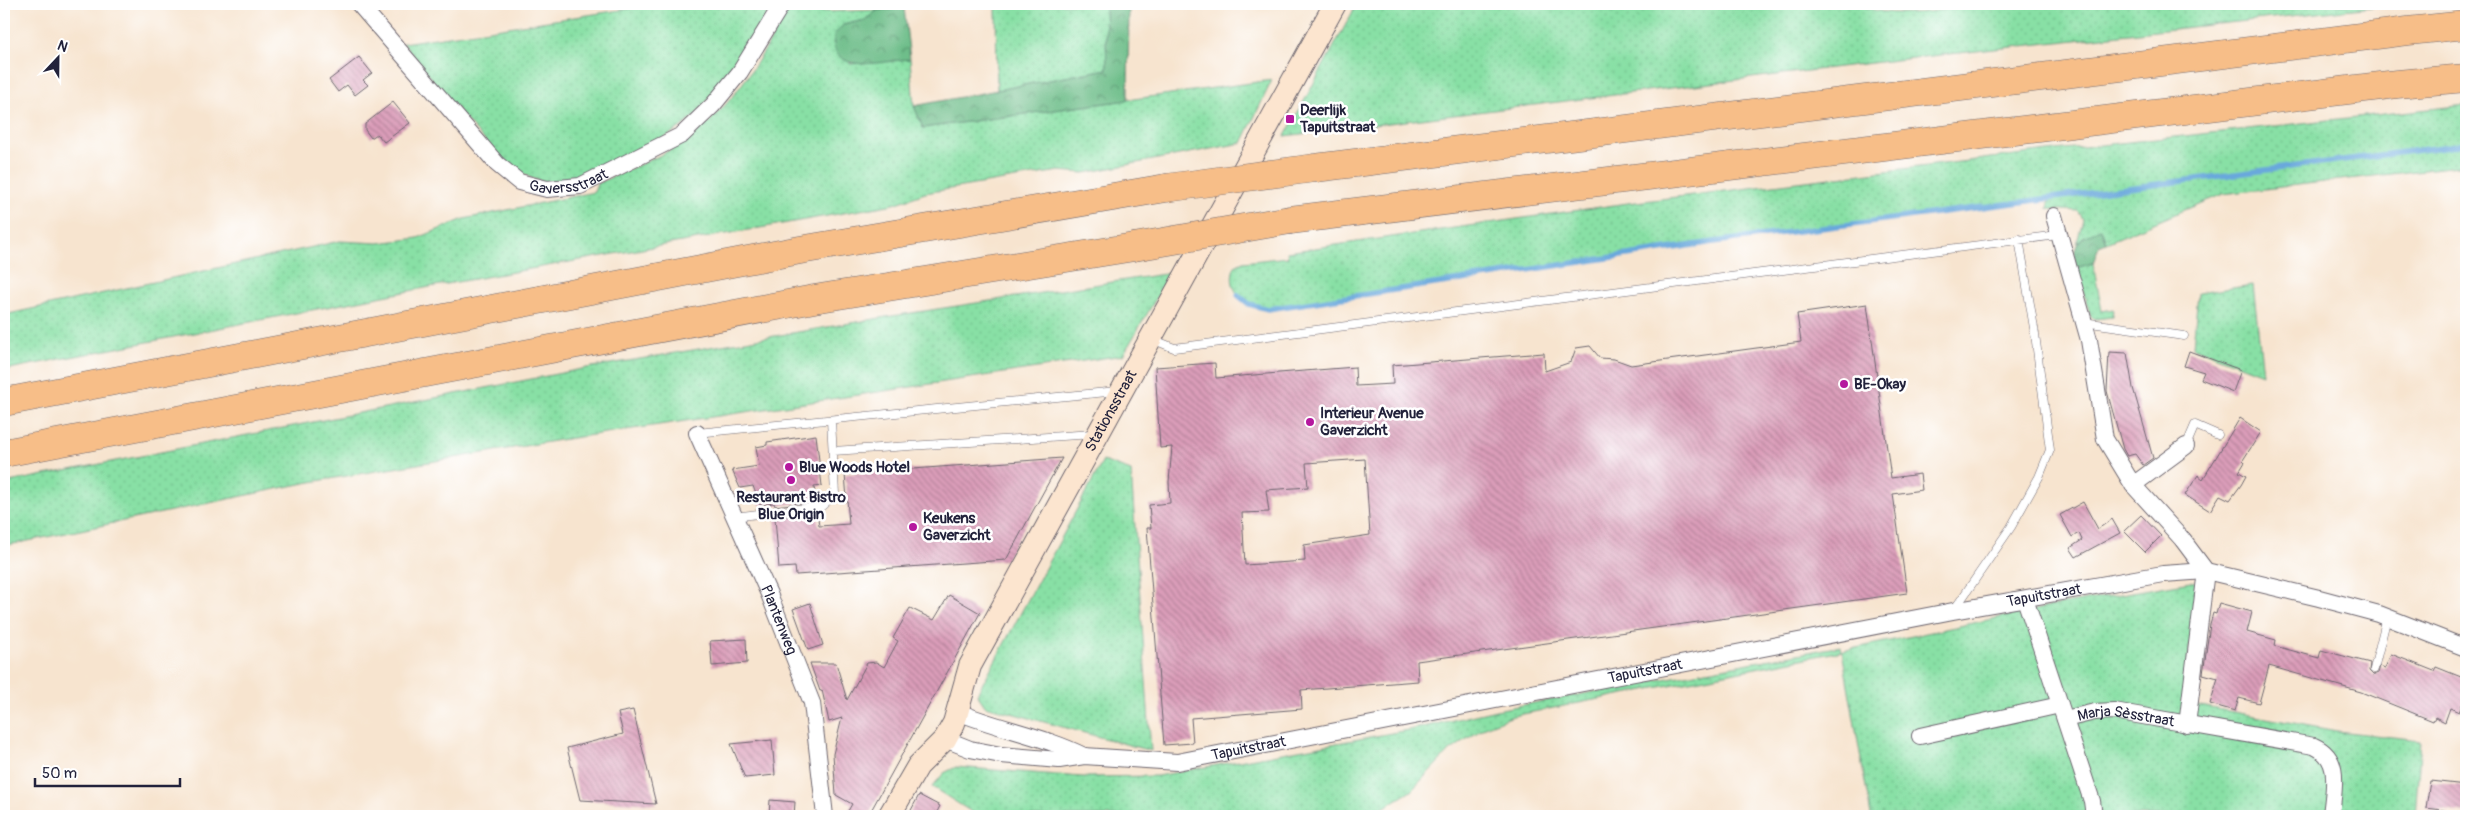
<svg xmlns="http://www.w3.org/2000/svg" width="2470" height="820" font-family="Pangolin,sans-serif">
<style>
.grass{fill:url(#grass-dots);stroke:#558170}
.forest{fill:url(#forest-crowns);stroke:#487062}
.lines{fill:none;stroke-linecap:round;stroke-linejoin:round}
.stream{stroke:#69a8dc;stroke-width:5.5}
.building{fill:url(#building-back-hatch);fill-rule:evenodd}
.lane-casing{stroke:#6d666f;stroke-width:9}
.street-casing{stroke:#6d666f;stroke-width:18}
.secondary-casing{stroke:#6d666f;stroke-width:24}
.highway-casing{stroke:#6d666f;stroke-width:29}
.lane{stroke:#fff;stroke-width:8}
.street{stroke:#fff;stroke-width:16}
.secondary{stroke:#fce5cf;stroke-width:22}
.highway{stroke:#f7be88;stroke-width:28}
.highway-bridge-casing{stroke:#6d666f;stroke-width:29;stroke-linecap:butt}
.highway-bridge{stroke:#f7be88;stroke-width:28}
.poi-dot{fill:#b5179e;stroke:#fff;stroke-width:2}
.labels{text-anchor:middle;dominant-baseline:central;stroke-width:5;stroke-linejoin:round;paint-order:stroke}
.poi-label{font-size:15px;font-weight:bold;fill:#22223b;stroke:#fff;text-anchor:start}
.street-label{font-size:15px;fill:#22223b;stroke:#fff}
</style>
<defs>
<pattern id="grass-dots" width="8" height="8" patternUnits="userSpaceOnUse" patternTransform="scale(1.25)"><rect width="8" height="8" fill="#88e0a5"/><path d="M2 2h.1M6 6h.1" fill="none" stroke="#75c08f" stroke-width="1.8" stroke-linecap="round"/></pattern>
<pattern id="forest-crowns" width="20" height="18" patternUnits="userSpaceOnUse" patternTransform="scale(1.25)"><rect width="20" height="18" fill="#6ebe8a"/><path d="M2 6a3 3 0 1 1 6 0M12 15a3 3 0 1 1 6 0" fill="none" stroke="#5a9a72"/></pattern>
<pattern id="building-back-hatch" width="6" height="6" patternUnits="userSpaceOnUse" patternTransform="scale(1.25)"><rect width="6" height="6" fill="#db9db9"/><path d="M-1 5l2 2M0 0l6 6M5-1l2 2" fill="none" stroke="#b18098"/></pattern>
</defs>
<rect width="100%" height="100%" fill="#fff"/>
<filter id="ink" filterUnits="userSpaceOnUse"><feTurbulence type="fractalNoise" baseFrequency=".02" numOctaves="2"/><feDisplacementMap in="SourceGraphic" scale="10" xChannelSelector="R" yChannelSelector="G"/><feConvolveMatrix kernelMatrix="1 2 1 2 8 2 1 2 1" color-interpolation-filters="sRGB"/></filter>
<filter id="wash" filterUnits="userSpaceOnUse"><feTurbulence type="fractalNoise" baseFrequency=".0096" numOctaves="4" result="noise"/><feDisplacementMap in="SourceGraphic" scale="20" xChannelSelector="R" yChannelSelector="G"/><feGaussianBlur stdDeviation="1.12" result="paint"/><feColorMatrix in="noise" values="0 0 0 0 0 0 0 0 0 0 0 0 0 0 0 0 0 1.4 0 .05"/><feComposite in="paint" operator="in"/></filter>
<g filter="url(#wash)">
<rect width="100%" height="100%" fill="#f7e4cf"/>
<!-- grass -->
<path class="grass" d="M 660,4 L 772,4 C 755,39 735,68 709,98 C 703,106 697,115 689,121 C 662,142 627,158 595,169 C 576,176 557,186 537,180 C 499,170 430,75 403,43 Z
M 996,4 L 1105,4 L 1107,69 L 997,90 Z
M 1357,4 L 1858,4 C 1901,24 1951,5 1996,4 C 2130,0 2264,4 2398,4 L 1896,60 L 1285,136 Z
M 878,10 L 865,20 L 843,25 L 850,64 L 910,59 L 914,106 L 923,128 L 1272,80 L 1242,143 L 1084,173 L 1059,171 L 925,193 L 894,204 L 435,286 L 4,370 L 4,315 L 340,241 L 378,243 L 418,238 L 464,219 L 594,192 L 597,184 C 629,168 667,156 695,134 C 735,102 762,57 786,13 Z
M 2466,105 L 2466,165 L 2223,194 L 2106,243 L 2101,229 L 2083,237 L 2077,243 L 2083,219 L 2078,211 L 2048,209 L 2050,198 L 1714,242 L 1268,309 C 1262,308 1254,307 1249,304 C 1235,297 1228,280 1235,266 L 1243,262 L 1288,257 L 1287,252 L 1628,203 L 2056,150 Z
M 2093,263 L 2102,311 L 2113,309 L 2112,317 L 2096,319 L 2091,317 L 2076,268 Z
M 1171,273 L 1123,355 L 566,439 L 305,483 L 4,546 L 4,483 L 587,368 L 892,316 Z
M 2253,285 L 2263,374 L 2193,347 L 2198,293 Z
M 1103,461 L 1131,471 L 1151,751 L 985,706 L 977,694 Z
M 2196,581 L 2184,703 L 2337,731 L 2421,740 L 2415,816 L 1871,816 L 1842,651 L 1513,716 L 1487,726 L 1467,739 L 1447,753 L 1411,791 L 1370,816 L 978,816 L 932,787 L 944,773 L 956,767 L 1083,777 L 1157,776 L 1419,728 L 1496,710 L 1841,646 L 1842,651 L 2058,605 Z"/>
<!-- forest -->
<path class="forest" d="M 1105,4 L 1129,4 L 1128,100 L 923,128 L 914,106 L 1107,69 Z
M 904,8 L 910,59 C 882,61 829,77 834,35 L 843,25 L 865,20 L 878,10 Z
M 2101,229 L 2106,243 L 2099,246 L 2093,263 L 2076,268 C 2071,244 2079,237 2101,229 Z"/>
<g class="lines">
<!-- stream -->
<path class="stream" d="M 1238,295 L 1249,304 L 1268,309 L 1714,242 L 2466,144"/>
</g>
<g id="blocks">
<!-- building -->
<path class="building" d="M 359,57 L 372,73 L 363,80 L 368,85 L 355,95 L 347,85 L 338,92 L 329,80 Z
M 393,102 L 410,123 L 384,142 L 377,134 L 371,138 L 365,130 L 365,124 Z
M 1867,304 L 1891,478 L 1920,474 L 1922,490 L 1893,494 L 1907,593 L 1417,661 L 1418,681 L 1301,690 L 1302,709 L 1191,718 L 1193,743 L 1164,745 L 1147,528 L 1151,528 L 1149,505 L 1170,503 L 1169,482 L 1172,447 L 1160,448 L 1155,367 L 1215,363 L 1216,378 L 1355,367 L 1356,386 L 1393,384 L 1392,365 L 1544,353 L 1545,371 L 1571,362 L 1576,348 L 1590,346 L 1600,358 L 1614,359 L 1631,365 L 1801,342 L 1797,314 ZM 1365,459 L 1370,535 L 1304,545 L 1305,561 L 1245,565 L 1242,513 L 1269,512 L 1266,490 L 1308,487 L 1306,463 Z
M 2189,351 L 2241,370 L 2233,392 L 2201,379 L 2204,372 L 2184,366 Z
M 2109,352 L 2127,353 L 2133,388 L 2153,458 L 2143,465 L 2135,454 L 2127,456 L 2123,449 L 2107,391 Z
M 2240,418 L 2261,432 L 2243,460 L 2245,462 L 2239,472 L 2246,476 L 2241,485 L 2230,500 L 2220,495 L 2210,511 L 2185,495 L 2198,475 L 2203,479 Z
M 816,435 L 822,486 L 814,487 L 816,501 L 775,506 L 774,503 L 760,505 L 753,486 L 740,488 L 732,470 L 759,466 L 756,447 L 767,445 L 767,442 Z
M 1062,458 L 1006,560 L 796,575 L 795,567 L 779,568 L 775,518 L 817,512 L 819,526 L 849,524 L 845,474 Z
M 2083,502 L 2098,529 L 2112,519 L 2120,533 L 2076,557 L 2070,548 L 2082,540 L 2079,533 L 2072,537 L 2060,515 Z
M 2141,515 L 2161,536 L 2145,552 L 2124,531 Z
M 949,595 L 980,613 L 868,816 L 845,816 L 852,804 L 836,795 L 833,754 L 842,718 L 829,722 L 822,690 L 820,691 L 810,663 L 836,663 L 847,700 L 867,663 L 876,662 L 884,667 L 898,641 L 893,638 L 910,608 L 934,620 Z
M 810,603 L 823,645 L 808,650 L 793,609 Z
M 2219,603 L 2252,612 L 2247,632 L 2276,640 L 2275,646 L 2319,658 L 2321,650 L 2370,663 L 2369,671 L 2373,675 L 2378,673 L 2380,666 L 2385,668 L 2391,654 L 2434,671 L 2436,667 L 2466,679 L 2466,695 L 2459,712 L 2450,708 L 2445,722 L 2435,717 L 2433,721 L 2361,692 L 2269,666 L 2259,703 L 2239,698 L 2235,711 L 2210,704 L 2218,678 L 2203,674 L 2210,624 L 2213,613 L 2216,614 Z
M 746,639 L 747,663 L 712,666 L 710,641 Z
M 633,710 L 656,804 L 580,800 L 567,748 L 623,734 L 618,713 Z
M 772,740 L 775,775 L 745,778 L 731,744 Z
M 2430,781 L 2466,785 L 2466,813 L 2426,808 Z
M 919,795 L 940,806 L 935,816 L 908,816 Z
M 770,800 L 795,802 L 794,816 L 769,816 Z"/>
</g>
</g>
<g filter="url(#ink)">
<use href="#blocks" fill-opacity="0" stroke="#6d666f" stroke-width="1"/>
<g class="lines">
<defs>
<path id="lane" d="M 2083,322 L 2184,336
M 1152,339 L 1174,348 L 2058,235
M 697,433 L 1117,391
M 2186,446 L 2195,425 L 2218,435
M 833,451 L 1093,434
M 734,517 L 822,506 L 835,494 L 831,420
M 1954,610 L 2011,527 L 2039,477 L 2050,450 L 2035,334 L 2019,239
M 2374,669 L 2387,617"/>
<g id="street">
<path id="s1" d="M 359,4 L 497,164 L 519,182 L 547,189 L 580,186 L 682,135 L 713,105 L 740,72 L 782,4"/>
<path d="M 2054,216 L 2089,340 L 2105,439 L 2133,485 L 2182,539 L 2206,571 L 2187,725"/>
<path id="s2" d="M 697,433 L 769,594 L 812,703 L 825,816"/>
<path d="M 2133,485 L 2186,446"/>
<path d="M 2025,599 L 2092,801 L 2094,816"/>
<path d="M 958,712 C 999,729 1044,736 1084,756"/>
<path id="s3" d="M 2065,719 L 2095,712 L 2114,711 L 2314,746 C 2343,759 2333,790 2331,816"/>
<path d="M 1920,736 L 2060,705"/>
<path id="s4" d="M 945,739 L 970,749 L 1001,755 L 1059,760 L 1084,756 L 1177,762 L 1953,611 L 2163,574 L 2206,571 L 2319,598 L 2379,614 L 2466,648"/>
</g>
<g id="secondary">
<path id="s5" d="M 889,816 L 918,766 L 945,739 L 954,723 L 970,666 L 1335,4"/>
</g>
<path id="highway" d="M 1315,168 L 2408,31 L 2466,25
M 1290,220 L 2397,84 L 2466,78
M 4,402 L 800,250 L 1166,188
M 4,453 L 814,299 L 1134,247"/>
</defs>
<!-- lane casing -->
<use href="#lane" class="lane-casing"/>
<!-- street casing -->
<use href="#street" class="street-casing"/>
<!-- secondary casing -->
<use href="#secondary" class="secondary-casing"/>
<!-- highway casing -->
<use href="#highway" class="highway-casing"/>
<!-- lane -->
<use href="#lane" class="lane"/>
<!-- street -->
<use href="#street" class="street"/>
<!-- secondary -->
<use href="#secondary" class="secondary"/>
<!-- highway -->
<use href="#highway" class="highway"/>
<defs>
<path id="highway-bridge" d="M 1166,188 L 1315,168
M 1134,247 L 1290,220"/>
</defs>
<!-- highway-bridge casing -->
<use href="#highway-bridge" class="highway-bridge-casing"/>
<!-- highway-bridge -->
<use href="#highway-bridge" class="highway-bridge"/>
</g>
</g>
<!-- markers -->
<g class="poi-dot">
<rect x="1285" y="114" width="10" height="10" rx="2.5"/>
<circle cx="1844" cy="384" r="5"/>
<circle cx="1310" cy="422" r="5"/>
<circle cx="789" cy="467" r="5"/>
<circle cx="791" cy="480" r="5"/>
<circle cx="913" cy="527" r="5"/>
</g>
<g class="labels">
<!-- poi labels -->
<g class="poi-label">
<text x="1300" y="110">Deerlijk<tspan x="1300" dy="17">Tapuitstraat</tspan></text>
<text x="1854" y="384">BE-Okay</text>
<text x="1320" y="413">Interieur Avenue<tspan x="1320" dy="17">Gaverzicht</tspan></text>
<text x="799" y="467">Blue Woods Hotel</text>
<text x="791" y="497" text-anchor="middle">Restaurant Bistro<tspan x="791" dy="17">Blue Origin</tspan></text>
<text x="923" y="518">Keukens<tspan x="923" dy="17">Gaverzicht</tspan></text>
</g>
<!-- street labels -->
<g class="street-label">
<text stroke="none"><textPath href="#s1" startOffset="291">Gaversstraat</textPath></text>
<text stroke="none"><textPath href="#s5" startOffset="465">Stationsstraat</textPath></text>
<text stroke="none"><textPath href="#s4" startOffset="1118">Tapuitstraat</textPath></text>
<text stroke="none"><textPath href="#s2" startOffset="204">Plantenweg</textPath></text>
<text stroke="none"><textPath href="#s4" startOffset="712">Tapuitstraat</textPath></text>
<text stroke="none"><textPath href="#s3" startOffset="62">Marja Sèsstraat</textPath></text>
<text stroke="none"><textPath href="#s4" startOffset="308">Tapuitstraat</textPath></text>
</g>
</g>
<!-- margin -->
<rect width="2470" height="820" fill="none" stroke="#fff" stroke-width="20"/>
<!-- north arrow -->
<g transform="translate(58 58) rotate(22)" stroke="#ffffff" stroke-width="4" paint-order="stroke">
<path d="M0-4L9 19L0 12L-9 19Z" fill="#22223b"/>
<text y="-8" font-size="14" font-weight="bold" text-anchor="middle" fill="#22223b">N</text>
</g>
<!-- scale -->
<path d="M35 778v8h145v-8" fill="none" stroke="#22223b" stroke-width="2.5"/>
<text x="42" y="778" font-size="15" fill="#22223b" stroke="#ffffff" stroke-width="4" paint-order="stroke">50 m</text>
</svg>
